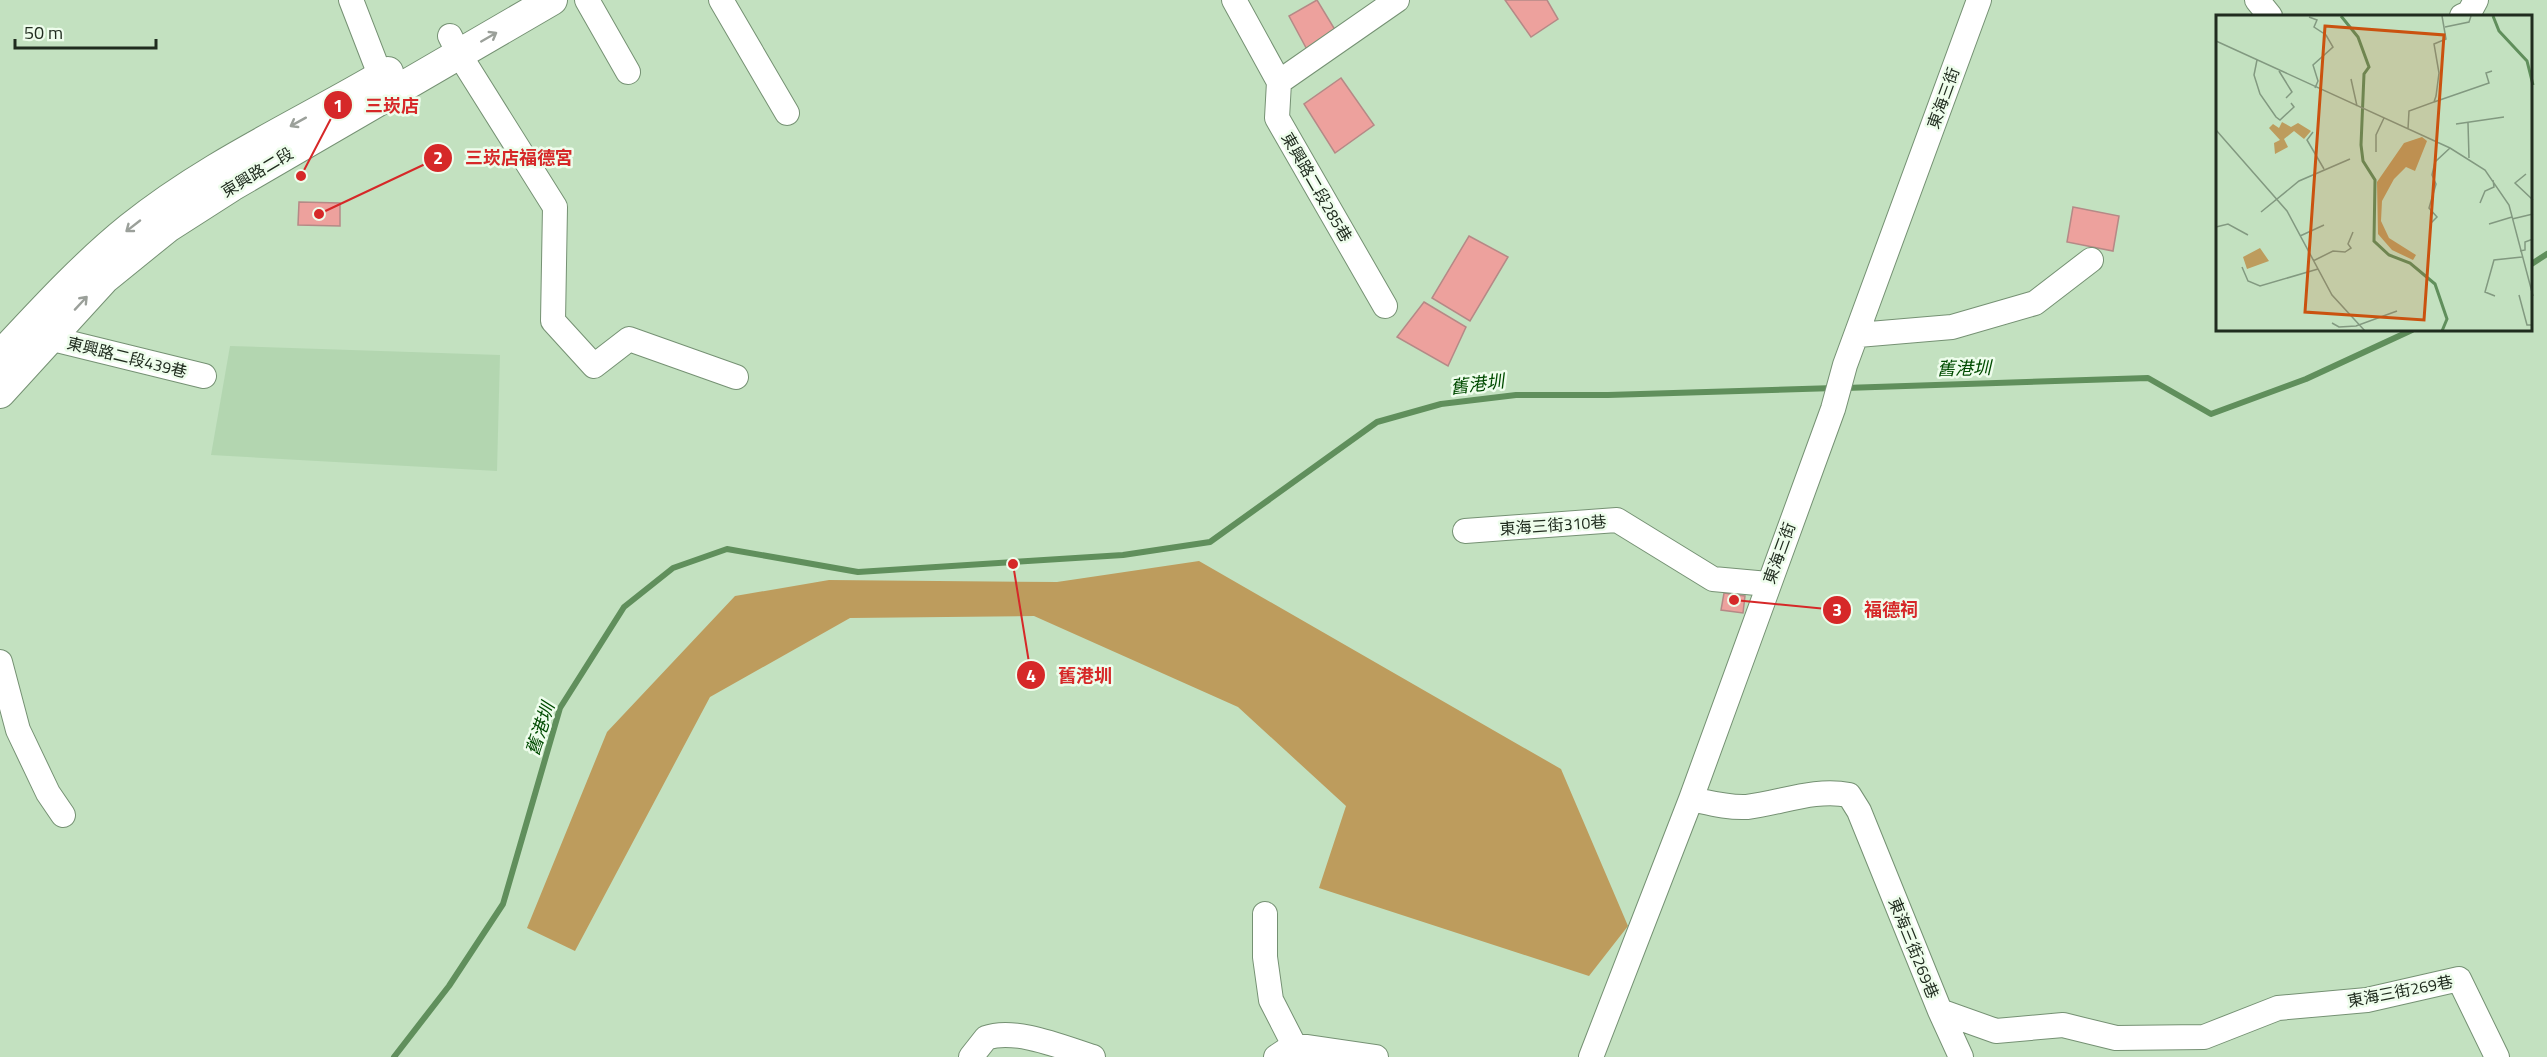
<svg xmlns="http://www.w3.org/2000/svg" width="2547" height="1057" font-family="'Titillium Web','Noto Sans TC',sans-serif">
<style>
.built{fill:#b3d6b0}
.forest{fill:#bd9c5d}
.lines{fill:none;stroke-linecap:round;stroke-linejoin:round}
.stream{stroke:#608f5c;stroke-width:6}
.building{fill:#eda19d;stroke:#b58986;stroke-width:1.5}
.minor-casing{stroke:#759173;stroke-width:26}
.major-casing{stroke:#759173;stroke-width:32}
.minor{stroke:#fff;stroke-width:24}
.major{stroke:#fff;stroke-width:30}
.oneway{stroke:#9ba09a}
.labels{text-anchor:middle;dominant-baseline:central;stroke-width:5;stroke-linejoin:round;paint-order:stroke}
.street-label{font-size:16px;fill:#202c1f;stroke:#eefdec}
.water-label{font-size:18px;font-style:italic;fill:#004b01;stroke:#eefdec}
.inset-river{fill:none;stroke:#608f5c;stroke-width:3}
.inset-road{fill:none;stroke:#829980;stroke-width:1.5}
.view{fill:#ca520f;fill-opacity:0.15;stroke:#ca520f;stroke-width:3}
.inset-edge{fill:none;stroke:#202c1f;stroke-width:3}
.leader{fill:none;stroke:#d62828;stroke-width:2}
.callout-dot{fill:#d62828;stroke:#eefdec;stroke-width:2}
.mark-label{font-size:18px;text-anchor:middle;font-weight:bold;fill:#fff}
.callout-label{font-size:18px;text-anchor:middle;font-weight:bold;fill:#d62828;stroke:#eefdec;stroke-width:5;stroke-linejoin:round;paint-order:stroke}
</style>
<rect width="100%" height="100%" fill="#c3e1c0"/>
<!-- built -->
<path class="built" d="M 230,346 L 500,355 L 497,471 L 211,455 Z"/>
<!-- forest -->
<path class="forest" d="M 1199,561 L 1561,769 L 1628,926 L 1589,976 L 1319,888 L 1346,806 L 1238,707 L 1034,616 L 850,618 L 710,697 L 575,951 L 527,928 L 607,732 L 735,596 L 829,580 L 1057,582 Z"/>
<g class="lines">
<!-- stream -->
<path class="stream" d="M 2530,265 L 2547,254
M 1845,388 L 2148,378 L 2211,414 L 2306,379 L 2412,330
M 394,1057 L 449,986 L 503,904 L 560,708 L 624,607 L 673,568 L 727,549 L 858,572 L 1123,555 L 1210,542 L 1377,422 L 1441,404 L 1516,395 L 1608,395 L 1835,388"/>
</g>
<!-- building -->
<path class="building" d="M 1317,0 L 1340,38 L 1311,57 L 1289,16 Z
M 1505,0 L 1547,0 L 1558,19 L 1531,37 Z
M 1341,78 L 1374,125 L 1335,153 L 1304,104 Z
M 299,202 L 340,203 L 340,226 L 298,225 Z
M 2073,207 L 2119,216 L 2113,251 L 2067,242 Z
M 1469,236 L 1508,257 L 1470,321 L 1432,298 Z
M 1424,302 L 1466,327 L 1448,366 L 1397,337 Z
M 1724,593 L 1745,596 L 1743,613 L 1721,610 Z"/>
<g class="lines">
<defs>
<path id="minor" d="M 351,0 L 387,93
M 587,0 L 628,72
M 721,0 L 787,113
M 1234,0 L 1279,82 L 1277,118 L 1385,306
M 2257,0 L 2270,16
M 2462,16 L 2469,13 L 2476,0
M 450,36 L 459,54 L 555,207 L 553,321 L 594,366 L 629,339 L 736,377
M 1279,82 L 1397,0
M 1858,335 L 1952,327 L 2035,303 L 2091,260
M 49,338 L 204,376
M 1465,531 L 1617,520 L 1713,579 L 1768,584
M 0,662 L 18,730 L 48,793 L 63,815
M 1691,799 C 1710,803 1728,808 1747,807 C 1781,803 1815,788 1849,795 L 1859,811 L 1940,1011 L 1996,1031 L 2063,1025 L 2116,1038 L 2204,1037 L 2278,1008 L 2367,1000 L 2459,979 L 2497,1057
M 1265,914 L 1265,957 L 1271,1000 L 1294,1045
M 1940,1011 L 1961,1057
M 971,1057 L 986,1038 C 1015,1027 1064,1048 1093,1057
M 1276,1057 L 1294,1045 L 1376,1057
M 1591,1057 L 1691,799 L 1833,409 L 1845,365 L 1979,0"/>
<path id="major" d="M 0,356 C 42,311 83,266 130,228 C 208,165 302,123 388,72
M 0,393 L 105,278 L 168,227 L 232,186 L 552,0"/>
</defs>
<!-- minor casing -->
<use href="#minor" class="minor-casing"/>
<!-- major casing -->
<use href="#major" class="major-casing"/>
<!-- minor -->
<use href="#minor" class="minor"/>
<!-- major -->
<use href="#major" class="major"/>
</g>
<!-- one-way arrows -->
<defs><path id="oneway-shaft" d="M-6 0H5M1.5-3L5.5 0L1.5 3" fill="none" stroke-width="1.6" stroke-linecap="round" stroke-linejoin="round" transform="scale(1.5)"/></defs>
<g class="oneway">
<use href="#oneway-shaft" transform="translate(489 37) rotate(-30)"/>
<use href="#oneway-shaft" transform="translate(298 122) rotate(151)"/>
<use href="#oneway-shaft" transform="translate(133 226) rotate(142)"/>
<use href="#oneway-shaft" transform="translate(81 303) rotate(-47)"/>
</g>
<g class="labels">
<!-- street labels -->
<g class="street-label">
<text transform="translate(1943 98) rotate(-70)">東海三街</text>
<text transform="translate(257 172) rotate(-31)">東興路二段</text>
<text transform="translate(1317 187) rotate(60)">東興路二段285巷</text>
<text transform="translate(127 357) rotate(14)">東興路二段439巷</text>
<text transform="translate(1553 525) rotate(-4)">東海三街310巷</text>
<text transform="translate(1779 553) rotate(-70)">東海三街</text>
<text transform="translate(1914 948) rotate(68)">東海三街269巷</text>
<text transform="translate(2400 991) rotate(-11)">東海三街269巷</text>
</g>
<!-- water labels -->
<g class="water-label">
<text transform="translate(1964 368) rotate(-1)">舊港圳</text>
<text transform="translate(1477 384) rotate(-7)">舊港圳</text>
<text transform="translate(540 729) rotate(-72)">舊港圳</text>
</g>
</g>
<!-- overview -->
<g transform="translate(2216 15)">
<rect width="316" height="316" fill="#c3e1c0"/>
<path d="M 66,107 L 75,112 L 82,108 L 95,116 L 88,124 L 78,116 L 68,124 L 72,132 L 59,139 L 58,128 L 64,125 L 53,113 L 57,109 L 63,113 ZM 206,122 L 211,126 L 199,156 L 190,152 L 178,164 L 166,186 L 165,206 L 173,223 L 200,240 L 197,245 L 176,235 L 162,219 L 161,167 L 188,128 ZM 44,233 L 53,246 L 31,254 L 27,242 Z" fill="#bd9c5d"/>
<path class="inset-river" d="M 125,1 L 142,22 L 153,52 L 148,59 L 145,130 L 147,146 L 159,165 L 158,226 L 173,240 L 194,248 L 219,269 L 231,304 L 226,316M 277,1 L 283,16 L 311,46 L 317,70"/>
<path class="inset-road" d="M 93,2 L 101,5 L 98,12 L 110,20 L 117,32 L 97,50 L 102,66 L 99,73M 229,12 L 253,7 L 255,1M 0,26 L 234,133 L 269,155 L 293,190 L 317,281M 41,45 L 38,60 L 44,79 L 60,102 L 64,105 L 78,92 L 75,88M 63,56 L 76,77 L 70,83M 135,64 L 141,91M 218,87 L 273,68 L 270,58 L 276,56M 252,108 L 253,143M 240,109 L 288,102M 192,114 L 193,96 L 218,87 L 220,81 L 223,58 L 218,29 L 230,24 L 226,1M 0,115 L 71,196 L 116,280 L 149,316M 97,117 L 91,125 L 108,154M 160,137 L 160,120 L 168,103M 310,159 L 299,168 L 317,185M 264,188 L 269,176 L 278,172 L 277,165M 45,197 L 83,166 L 134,144M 296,204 L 317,199M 215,208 L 221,202 L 213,193 L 220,169 L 216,160 L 219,147 L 234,133M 273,209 L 296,202M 0,212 L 12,209 L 32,220M 84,221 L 108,210M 304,236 L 309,235 L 309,227 L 317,224M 97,246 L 117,236 L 129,237 L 135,233 L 132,229 L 137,217M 26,252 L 32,266 L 44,271 L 102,254M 303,280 L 311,310 L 317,310M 279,281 L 269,277 L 278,245 L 306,242M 116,308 L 123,312 L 140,311 L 181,296"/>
<path class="view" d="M 109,11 L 228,20 L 208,305 L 89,297 Z"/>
<rect width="316" height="316" class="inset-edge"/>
</g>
<!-- callouts -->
<path class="leader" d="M301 176L338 105M319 214L438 158M1734 600L1837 610M1013 564L1031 675"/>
<g class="callout-dot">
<circle cx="301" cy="176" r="6"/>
<circle cx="319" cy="214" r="6"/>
<circle cx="1734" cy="600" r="6"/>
<circle cx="1013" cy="564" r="6"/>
<circle cx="338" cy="105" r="15"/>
<circle cx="438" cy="158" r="15"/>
<circle cx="1837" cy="610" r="15"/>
<circle cx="1031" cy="675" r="15"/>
</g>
<g class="mark-label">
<text x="338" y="112">1</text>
<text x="438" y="164">2</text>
<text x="1837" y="616">3</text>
<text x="1031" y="682">4</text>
</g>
<g class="callout-label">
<text x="392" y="112">三崁店</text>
<text x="519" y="164">三崁店福德宮</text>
<text x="1891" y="616">福德祠</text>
<text x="1085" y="682">舊港圳</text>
</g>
<!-- scale -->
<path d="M15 39v9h141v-9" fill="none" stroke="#202c1f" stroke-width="3"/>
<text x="24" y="39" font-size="18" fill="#202c1f" stroke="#eefdec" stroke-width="4.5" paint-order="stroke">50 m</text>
</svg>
